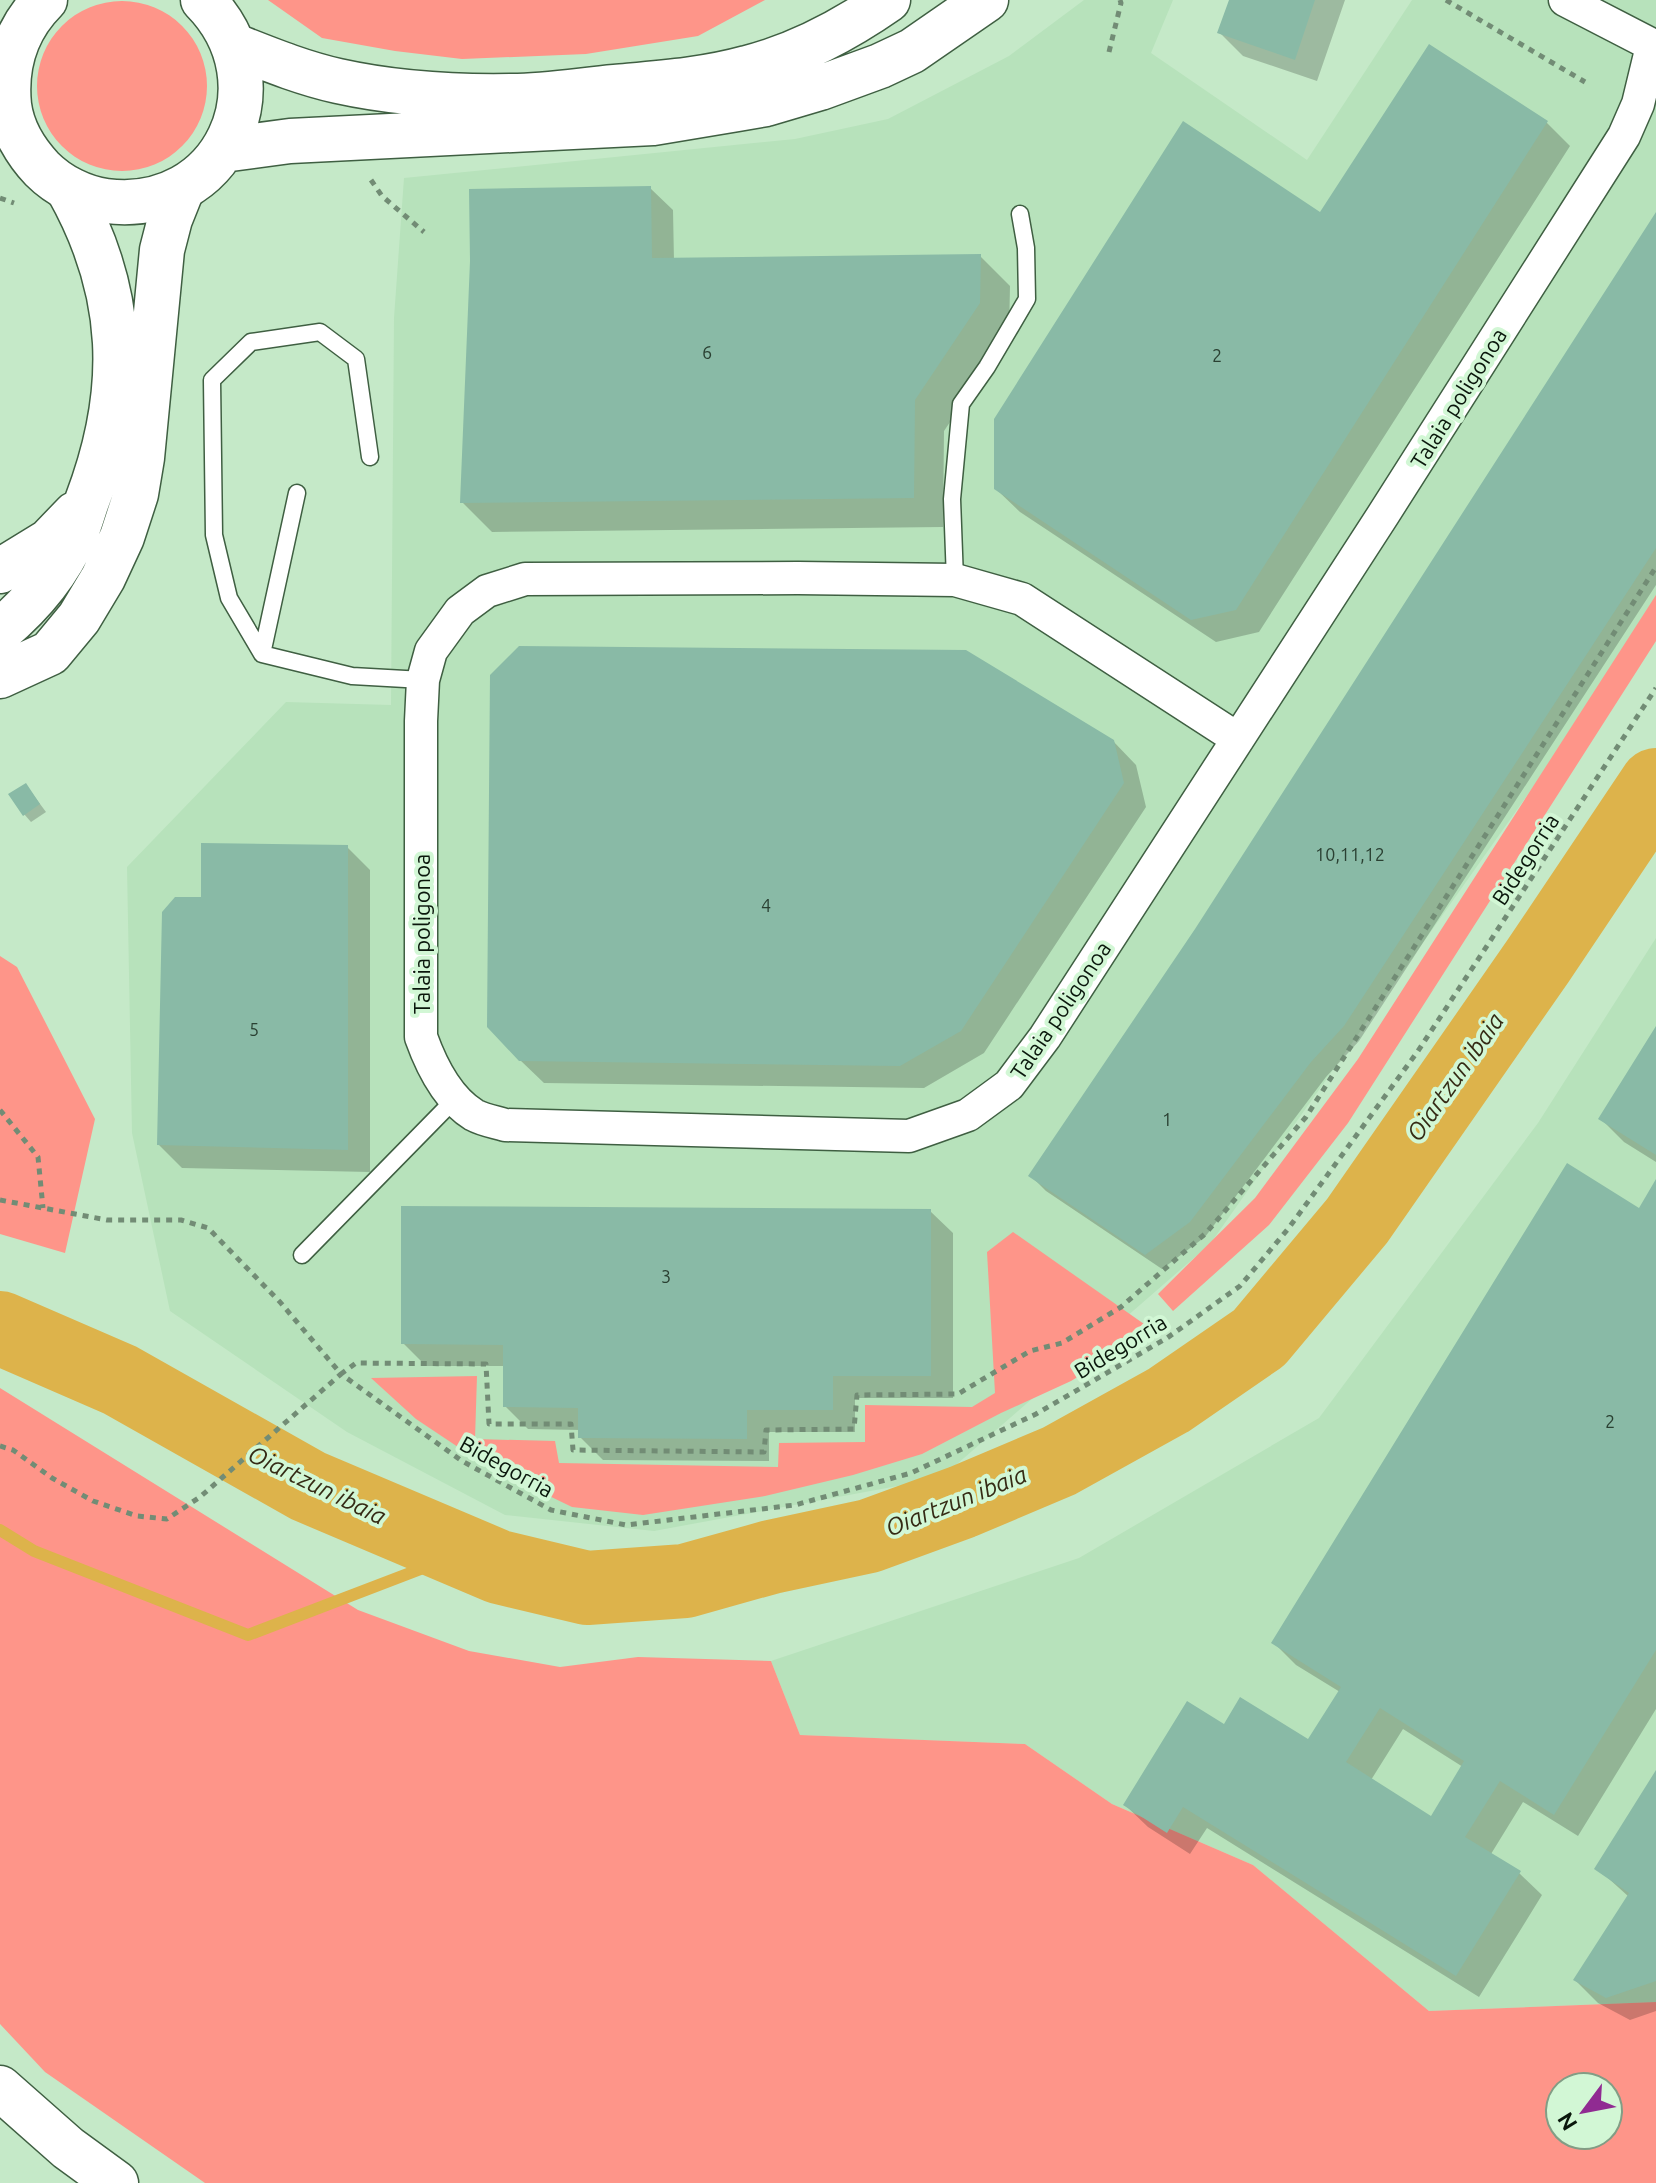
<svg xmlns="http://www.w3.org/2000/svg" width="1656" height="2183" font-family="Ubuntu,sans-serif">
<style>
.built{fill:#b7e2bb}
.green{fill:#fe9589;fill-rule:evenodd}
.shadow{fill:#0003;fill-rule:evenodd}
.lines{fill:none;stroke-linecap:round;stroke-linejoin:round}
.stream{stroke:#ddb34b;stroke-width:12}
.river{stroke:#ddb34b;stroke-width:74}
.building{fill:#89baa6;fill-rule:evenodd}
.lane-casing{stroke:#3f5f42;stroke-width:19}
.street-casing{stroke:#3f5f42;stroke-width:35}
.secondary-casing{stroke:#3f5f42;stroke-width:47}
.highway-casing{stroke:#3f5f42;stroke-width:47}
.path{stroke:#728c75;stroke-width:5;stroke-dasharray:6 6;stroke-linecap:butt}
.lane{stroke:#fff;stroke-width:16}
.street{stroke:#fff;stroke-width:32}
.secondary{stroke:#fff;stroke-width:44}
.highway{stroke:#fff;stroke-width:44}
.labels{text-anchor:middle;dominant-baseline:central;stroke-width:8;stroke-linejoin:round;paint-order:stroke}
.number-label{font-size:18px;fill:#2a4032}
.street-label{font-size:22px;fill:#0a170c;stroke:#d2f7d5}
.water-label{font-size:24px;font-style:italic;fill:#352b15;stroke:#d2f7d5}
</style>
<rect width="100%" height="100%" fill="#c5e9c8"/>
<!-- built -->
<path class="built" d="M 1084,0 L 1173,0 L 1151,53 L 1307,160 L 1412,0 L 1656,0 L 1656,613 L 1210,1244 L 941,1478 L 654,1531 L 505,1515 L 347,1432 L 170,1311 L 132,1133 L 127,867 L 286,702 L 391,705 L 394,318 L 404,178 L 795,139 L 888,119 L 1009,56 Z
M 1656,938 L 1656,2002 L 1429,2011 L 1253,1865 L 1112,1804 L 1025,1744 L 800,1735 L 771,1661 L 1079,1558 L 1319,1418 L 1538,1123 Z"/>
<!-- green -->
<path class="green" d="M 268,0 L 765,0 L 698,36 L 586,54 L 462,59 L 395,51 L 322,38 Z
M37 86a85 85 0 1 1 170 0a85 85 0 1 1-170 0Z
M 1656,595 L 1656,641 L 1348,1123 L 1269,1225 L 1173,1311 L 1158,1294 L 1255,1198 L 1358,1059 Z
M 0,956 L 17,967 L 95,1119 L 65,1253 L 0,1234 Z
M 1013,1232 L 1154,1331 L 1071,1381 L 1001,1413 L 922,1454 L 853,1475 L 765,1496 L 643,1515 L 572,1507 L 485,1465 L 416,1419 L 371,1378 L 477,1376 L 475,1439 L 555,1441 L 559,1463 L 778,1467 L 779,1443 L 865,1442 L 865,1405 L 972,1407 L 995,1393 L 987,1252 Z
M 0,1388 L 358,1610 L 469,1651 L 560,1667 L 638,1657 L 771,1661 L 800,1735 L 1025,1744 L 1112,1804 L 1253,1865 L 1429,2011 L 1656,2002 L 1656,2183 L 205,2183 L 45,2072 L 0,2024 ZM 1560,2087 L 1608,2087 L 1608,2135 L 1560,2135 Z"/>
<!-- shadow -->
<path class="shadow" d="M 1231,0 L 1345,0 L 1317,81 L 1243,56 L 1220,33 Z
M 1430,46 L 1547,123 L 1570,146 L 1259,632 L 1216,642 L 1020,512 L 996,489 L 1321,215 Z
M 650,188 L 673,210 L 674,260 L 980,256 L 1010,286 L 1009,334 L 944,431 L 943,527 L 492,532 L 462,502 Z
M 1656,215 L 1656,585 L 1359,1041 L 1326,1077 L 1205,1237 L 1162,1269 L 1046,1191 L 1031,1176 L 1197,930 Z
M 1113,741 L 1136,765 L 1146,807 L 984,1053 L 924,1088 L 544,1083 L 520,1060 Z
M 26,785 L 46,812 L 31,822 L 24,814 Z
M 347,847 L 370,870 L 370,1172 L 182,1168 L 159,1145 L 203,899 Z
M 1656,1030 L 1656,1162 L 1624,1142 L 1601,1119 Z
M 1656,1183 L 1656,1709 L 1578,1836 L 1523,1802 L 1491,1854 L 1519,1873 L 1542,1895 L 1479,1997 L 1207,1828 L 1190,1854 L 1148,1827 L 1125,1805 L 1225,1726 L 1309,1742 L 1340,1692 L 1296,1665 L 1274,1643 L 1639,1210 ZM 1403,1729 L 1463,1767 L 1431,1819 L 1371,1780 Z
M 930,1211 L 953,1233 L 953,1398 L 855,1398 L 855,1432 L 769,1432 L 769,1461 L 603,1460 L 580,1437 L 580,1430 L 528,1429 L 505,1406 L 505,1366 L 426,1366 L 403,1343 Z
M 1656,1774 L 1656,2011 L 1630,2020 L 1598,2003 L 1575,1980 L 1629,1897 L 1597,1868 Z"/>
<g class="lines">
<!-- stream -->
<path class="stream" d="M 0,1530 L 34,1551 L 248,1635 L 465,1552"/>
<!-- river -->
<path class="river" d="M 0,1328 L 120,1380 L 308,1486 L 499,1567 L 587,1588 L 685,1581 L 771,1557 L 869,1536 L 962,1502 L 1059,1461 L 1169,1400 L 1259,1338 L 1357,1221 L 1538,961 L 1656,785"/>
</g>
<!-- building -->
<path class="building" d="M 1229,0 L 1315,0 L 1295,60 L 1217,33 Z
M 1429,44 L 1548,121 L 1236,610 L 1191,620 L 994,489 L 994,419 L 1183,121 L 1320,212 Z
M 651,186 L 652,258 L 981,254 L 980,303 L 915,400 L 914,498 L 460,503 L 470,261 L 469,189 Z
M 1656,212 L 1656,548 L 1344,1026 L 1311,1062 L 1190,1222 L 1145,1255 L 1028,1176 L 1195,929 Z
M 519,646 L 966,650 L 1114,740 L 1124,783 L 961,1031 L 900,1066 L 519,1061 L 487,1027 L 490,675 Z
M 26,783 L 40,804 L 23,816 L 8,794 Z
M 201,843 L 348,845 L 348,1150 L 157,1145 L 162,912 L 175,897 L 201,897 Z
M 1656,1026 L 1656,1155 L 1598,1119 Z
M 1567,1163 L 1639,1208 L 1656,1179 L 1656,1650 L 1554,1815 L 1500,1781 L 1465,1837 L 1521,1871 L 1456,1976 L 1183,1807 L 1167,1833 L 1123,1805 L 1187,1701 L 1224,1724 L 1240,1697 L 1308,1739 L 1341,1687 L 1271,1643 ZM 1380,1708 L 1464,1761 L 1431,1816 L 1346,1762 Z
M 401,1206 L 931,1209 L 931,1376 L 833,1376 L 833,1410 L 747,1410 L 747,1439 L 578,1438 L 578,1408 L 503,1407 L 503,1345 L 401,1344 Z
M 1656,1770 L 1656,1981 L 1606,1998 L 1573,1980 L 1629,1893 L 1594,1869 Z"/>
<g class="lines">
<defs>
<path id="lane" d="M 370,457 L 356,359 L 320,332 L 251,342 L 212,380 L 214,535 L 229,598 L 262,654 L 352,676 L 423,680
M 955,580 L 952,499 L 961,404 L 987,367 L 1027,299 L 1026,248 L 1020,214
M 262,654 L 297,493
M 302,1255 L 456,1098"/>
<path id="street" d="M 1565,0 L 1656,47
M 1238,739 L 1022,599 L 955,580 L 798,578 L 525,579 L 487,591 L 460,611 L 431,651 L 423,680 L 421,721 L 421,1037 C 431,1065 448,1099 474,1115 C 483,1120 495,1122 505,1125 L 909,1136 L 968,1115 L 1009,1085 L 1045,1037 L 1383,515 L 1624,136 L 1638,104 L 1652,46"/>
<path id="secondary" d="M 45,0 C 16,29 5,64 9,105 C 12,129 26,152 42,169 C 59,186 83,198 106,201 C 224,216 285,83 203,0
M 235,46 C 268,59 302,73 338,81 C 392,93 457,97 512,96 C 546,96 581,90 615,87 C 659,83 704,80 747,68 C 798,55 845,30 888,0
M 223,150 L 290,141 L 653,123 L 737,109 L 766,104 L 820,88 L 880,66 L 912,51 L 986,0"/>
<path id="highway" d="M 0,571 L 49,541 L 75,514
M 0,631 C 32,604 58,574 75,535 C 80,524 83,512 87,501 C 129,391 126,292 68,189
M 0,676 L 50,653 L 79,618 L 103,578 L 122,537 L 136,494 L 142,458 L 162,250 L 170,219 L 182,189
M 0,2088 L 68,2148 L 116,2183"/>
</defs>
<!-- lane casing -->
<use href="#lane" class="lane-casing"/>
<!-- street casing -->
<use href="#street" class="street-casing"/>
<!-- secondary casing -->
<use href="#secondary" class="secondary-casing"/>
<!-- highway casing -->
<use href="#highway" class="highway-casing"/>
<!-- path -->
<path class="path" d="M 1446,0 L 1585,82
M 1109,52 L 1121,3 L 1120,0
M 371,180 L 382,196 L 424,232
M 0,198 L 14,203
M 0,1110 L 38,1157 L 43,1208
M 0,1200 L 107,1220 L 181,1220 L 208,1228 L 280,1302 L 341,1374 L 356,1363 L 486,1364 L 489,1424 L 571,1424 L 573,1450 L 764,1452 L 766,1430 L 854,1429 L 857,1395 L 958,1394 L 1030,1351 L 1062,1343 L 1121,1307 L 1206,1233 L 1306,1117 L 1656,567
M 0,1446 L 13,1450 L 52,1478 L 93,1501 L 137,1516 L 167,1519 L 200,1497 L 341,1374 L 462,1461 L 551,1510 L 626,1525 L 795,1505 L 911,1473 L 1036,1414 L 1167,1338 L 1240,1286 L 1288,1229 L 1418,1051 L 1656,688"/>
<!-- lane -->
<use href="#lane" class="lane"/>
<!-- street -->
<use href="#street" class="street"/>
<!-- secondary -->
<use href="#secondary" class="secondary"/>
<!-- highway -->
<use href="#highway" class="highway"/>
</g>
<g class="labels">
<!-- number labels -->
<g class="number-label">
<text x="707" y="352">6</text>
<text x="1217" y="355">2</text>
<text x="1350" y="854">10,11,12</text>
<text x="766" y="905">4</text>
<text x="254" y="1029">5</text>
<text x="1167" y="1119">1</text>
<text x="666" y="1276">3</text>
<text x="1610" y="1421">2</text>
</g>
<!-- street labels -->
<g class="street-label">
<text transform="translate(1458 398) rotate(-58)">Talaia poligonoa</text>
<text transform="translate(1525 859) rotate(-57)">Bidegorria</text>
<text transform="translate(421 934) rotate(-90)">Talaia poligonoa</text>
<text transform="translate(1060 1010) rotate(-56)">Talaia poligonoa</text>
<text transform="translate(1120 1346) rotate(-31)">Bidegorria</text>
<text transform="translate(507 1466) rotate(29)">Bidegorria</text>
</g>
<!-- water labels -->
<g class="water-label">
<text transform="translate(1455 1077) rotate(-55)">Oiartzun ibaia</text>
<text transform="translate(317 1485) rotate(26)">Oiartzun ibaia</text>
<text transform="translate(956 1501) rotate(-22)">Oiartzun ibaia</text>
</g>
</g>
<!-- north arrow -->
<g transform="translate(1584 2111) rotate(238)"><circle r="38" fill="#d2f7d5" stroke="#829d85" stroke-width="2"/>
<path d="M0-6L14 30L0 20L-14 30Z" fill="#902b92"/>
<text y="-12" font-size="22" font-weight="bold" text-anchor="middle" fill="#0a170c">N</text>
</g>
</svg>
